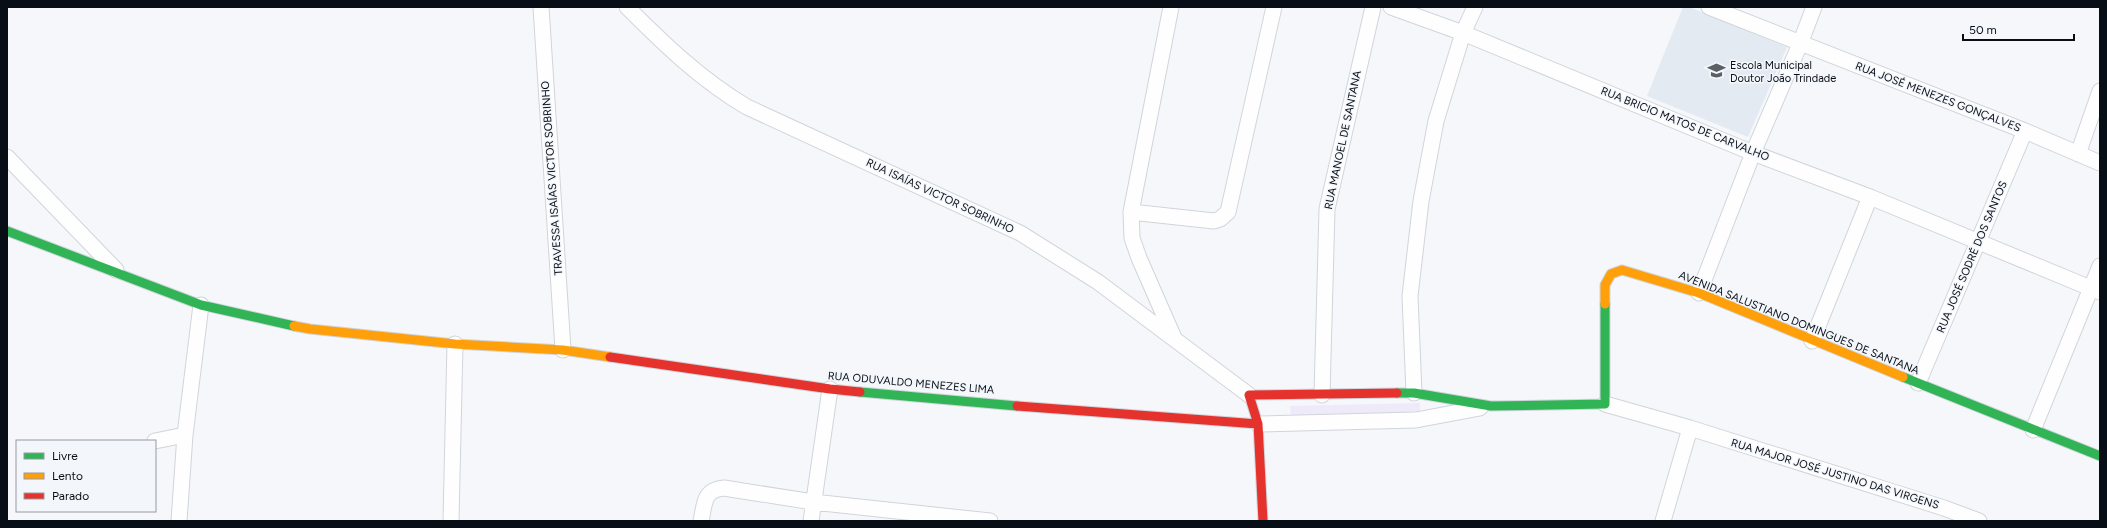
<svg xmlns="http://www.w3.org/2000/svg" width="2107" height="528" font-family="Figtree,sans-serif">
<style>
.built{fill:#e3eaf2}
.green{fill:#eeeaf9}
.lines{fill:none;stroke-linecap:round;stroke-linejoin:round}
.street-casing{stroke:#d0d5db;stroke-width:17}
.fast-casing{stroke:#d0d5db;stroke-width:11}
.slow-casing{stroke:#d0d5db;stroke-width:11}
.jam-casing{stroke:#d0d5db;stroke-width:11}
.street{stroke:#fefefe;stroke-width:15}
.fast{stroke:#30b455;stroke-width:9}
.slow{stroke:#ff9f0a;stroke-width:9}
.jam{stroke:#e5322d;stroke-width:9}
.labels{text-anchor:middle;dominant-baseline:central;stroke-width:3;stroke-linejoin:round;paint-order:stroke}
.poi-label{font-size:11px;fill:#080e15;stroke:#f3f7fc;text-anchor:start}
.street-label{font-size:11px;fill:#080e15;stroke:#f3f7fc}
</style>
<rect width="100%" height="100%" fill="#f5f7fa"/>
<!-- built -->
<path class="built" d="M 1683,7 L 1689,7 L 1787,47 L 1748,137 L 1647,96 Z"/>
<!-- green -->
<path class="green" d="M 1420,403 L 1420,414 L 1291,417 L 1290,406 Z"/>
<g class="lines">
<defs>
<path id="street" d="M 541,7 L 563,350
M 627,7 C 664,44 701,80 747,107 L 1020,233 L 1098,282 L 1249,395
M 1171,7 L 1131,212 L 1132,238 L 1139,258 L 1174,338
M 1391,7 L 1463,33 L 1753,153 L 1870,197 L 2100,292
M 1709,7 L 2025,131 L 2100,163
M 2078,154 L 2100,91
M 7,157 L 116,270
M 1131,212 L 1214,221 L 1220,219 L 1228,212 L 1274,7
M 1699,293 L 1753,153 L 1800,44 L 1814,7
M 1812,341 L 1870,197
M 1918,383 L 2025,131
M 1414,393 L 1410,296 L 1421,201 L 1436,121 L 1463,33 L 1475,7
M 1322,395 L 1327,209 L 1373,7
M 1605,404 L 1690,428 L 1944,508 L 1979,521
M 1258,424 L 1416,420 L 1480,408
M 2033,430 L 2100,266
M 155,441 L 185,435
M 179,521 L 185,435 L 201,305
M 451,521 L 455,344
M 701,521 C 705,503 703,490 724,488 L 813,502 L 990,521
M 811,521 L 830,389
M 1663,521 L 1690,428"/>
<path id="fast" d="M 7,231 L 201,305 L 294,326
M 1903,377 L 2100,456
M 860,392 L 1017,406
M 1397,393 L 1414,393 L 1491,406 L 1605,404 L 1605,304"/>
<path id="slow" d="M 1605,304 L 1605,285 L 1611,274 L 1622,270 L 1699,293 L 1903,377
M 294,326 L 310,329 L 455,344 L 563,350 L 610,357"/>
<path id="jam" d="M 610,357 L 830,389 L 860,392
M 1017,406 L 1258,424
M 1263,521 L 1258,424 L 1249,395 L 1397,393"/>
</defs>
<!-- street casing -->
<use href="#street" class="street-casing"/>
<!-- fast casing -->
<use href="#fast" class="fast-casing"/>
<!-- slow casing -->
<use href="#slow" class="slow-casing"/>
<!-- jam casing -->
<use href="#jam" class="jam-casing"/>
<!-- street -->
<use href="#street" class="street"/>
<!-- fast -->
<use href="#fast" class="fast"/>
<!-- slow -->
<use href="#slow" class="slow"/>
<!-- jam -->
<use href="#jam" class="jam"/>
</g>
<!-- icons -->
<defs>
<symbol id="school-bare" viewBox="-9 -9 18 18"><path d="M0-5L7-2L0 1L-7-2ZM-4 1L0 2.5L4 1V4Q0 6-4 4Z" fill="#5b6065" stroke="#f3f7fc" stroke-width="2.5" paint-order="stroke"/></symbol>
</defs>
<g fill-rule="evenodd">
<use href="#school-bare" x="1704" y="58" width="25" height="25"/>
</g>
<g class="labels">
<!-- poi labels -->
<g class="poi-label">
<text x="1730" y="65">Escola Municipal<tspan x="1730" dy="13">Doutor João Trindade</tspan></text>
</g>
<!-- street labels -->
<g class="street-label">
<text transform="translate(1938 97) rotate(21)">RUA JOSÉ MENEZES GONÇALVES</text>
<text transform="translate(1685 124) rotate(22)">RUA BRICIO MATOS DE CARVALHO</text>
<text transform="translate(1343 140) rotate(-78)">RUA MANOEL DE SANTANA</text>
<text transform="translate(552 178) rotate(-94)">TRAVESSA ISAÍAS VICTOR SOBRINHO</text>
<text transform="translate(940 196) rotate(25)">RUA ISAÍAS VICTOR SOBRINHO</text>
<text transform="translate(1972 257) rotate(-67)">RUA JOSÉ SODRÉ DOS SANTOS</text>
<text transform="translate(1799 323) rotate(22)">AVENIDA SALUSTIANO DOMINGUES DE SANTANA</text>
<text transform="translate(911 383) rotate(5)">RUA ODUVALDO MENEZES LIMA</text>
<text transform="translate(1835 474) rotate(17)">RUA MAJOR JOSÉ JUSTINO DAS VIRGENS</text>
</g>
</g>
<!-- border -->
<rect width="2107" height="528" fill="none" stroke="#080e15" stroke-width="16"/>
<!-- legend -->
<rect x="16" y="440" width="140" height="72" fill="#f3f7fc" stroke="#959aa0"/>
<rect x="24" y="453" width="20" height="6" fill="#30b455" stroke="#959aa0"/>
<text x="52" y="460" font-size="12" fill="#080e15">Livre</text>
<rect x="24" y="473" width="20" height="6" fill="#ff9f0a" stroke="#959aa0"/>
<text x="52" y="480" font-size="12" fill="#080e15">Lento</text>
<rect x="24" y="493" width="20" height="6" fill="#e5322d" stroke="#959aa0"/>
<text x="52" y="500" font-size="12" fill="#080e15">Parado</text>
<!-- scale -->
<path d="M1963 34v6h111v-6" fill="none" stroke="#080e15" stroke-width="2"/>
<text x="1969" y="34" font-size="12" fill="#080e15" stroke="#f3f7fc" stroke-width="3" paint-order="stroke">50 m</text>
</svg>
